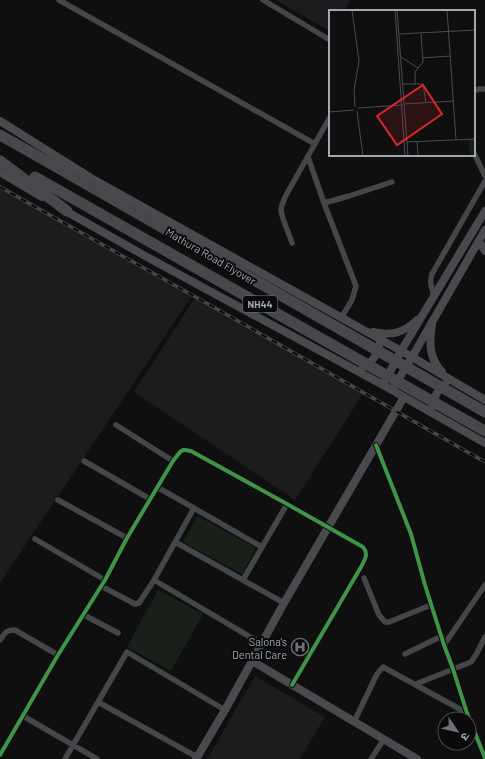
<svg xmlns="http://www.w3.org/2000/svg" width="485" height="759" font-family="Barlow,'Noto Sans Devanagari',sans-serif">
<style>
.built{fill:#1c1c1e}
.green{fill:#19201a}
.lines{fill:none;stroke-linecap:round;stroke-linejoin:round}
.street{stroke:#444649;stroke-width:5.5}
.secondary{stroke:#484a4d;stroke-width:8}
.highway{stroke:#46484b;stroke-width:11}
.rail-casing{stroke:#444549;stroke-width:3.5}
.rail{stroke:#0a0a0b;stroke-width:2;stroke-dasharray:6;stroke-linecap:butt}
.highway-bridge{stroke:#46484b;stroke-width:11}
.cycleway-casing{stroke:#0a0a0b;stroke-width:6}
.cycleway{stroke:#419447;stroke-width:4}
.labels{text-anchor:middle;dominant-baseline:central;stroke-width:4;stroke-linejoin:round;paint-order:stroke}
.shield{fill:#0a0a0b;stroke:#727981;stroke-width:1}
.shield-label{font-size:10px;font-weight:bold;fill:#9fa8b3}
.street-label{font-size:11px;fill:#9fa8b3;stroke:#0a0a0b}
.poi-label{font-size:11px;fill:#9fa8b3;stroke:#0a0a0b;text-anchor:end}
.inset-road{fill:none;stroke:#494c51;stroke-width:1}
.view{fill:#d62828;fill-opacity:0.15;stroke:#d62828;stroke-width:2}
.inset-edge{fill:none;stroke:#9fa8b3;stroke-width:2}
</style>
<rect width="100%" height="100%" fill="#0f0f10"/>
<!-- built -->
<path class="built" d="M 275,0 L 351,0 L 344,11 L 330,11 L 330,31 Z
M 0,184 L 193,294 L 0,583 Z
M 196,296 L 364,392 L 295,500 L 134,392 Z
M 255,676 L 325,717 L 300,759 L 207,759 Z"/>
<!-- green -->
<path class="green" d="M 198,516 L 256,548 L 242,574 L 183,542 Z
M 158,590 L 203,614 L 171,671 L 127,647 Z"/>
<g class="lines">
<!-- street -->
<path class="street" d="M 59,0 L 315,144
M 263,0 L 330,40
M 474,91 L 479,89 L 485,89
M 474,153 L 485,176
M 308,157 L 324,203 L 356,286 L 352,300 L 341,318
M 324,203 L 349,196 L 392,182
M 292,243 C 289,233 282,220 281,210 C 281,206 284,201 285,197 L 330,117
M 434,296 C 432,288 429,282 432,274 L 485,181
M 116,425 L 173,461
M 376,445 L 411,534 L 425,585 L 444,645 L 453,669 L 467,713 L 485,758
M 84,461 L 150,499
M 157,487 L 262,547
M 58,500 L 127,538
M 35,539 L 105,580
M 175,542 L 284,603
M 364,578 L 379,615 L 385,622 L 389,622 L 431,605
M 154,580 L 262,644
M 243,580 L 287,504
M 101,586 L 135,604 L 139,603 L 154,580 L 194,508
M 84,615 L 118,633
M 0,640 C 4,634 7,629 15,630 L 58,655
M 444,645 L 485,585
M 405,654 L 442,636
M 416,684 L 471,662 L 477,653 L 485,637
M 98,702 L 197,757
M 23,716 L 97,759
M 354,722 L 377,674 L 383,667 L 467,713
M 0,755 L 58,655 L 105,580 L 127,538 L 173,461 L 180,452 L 183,450 L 185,450 L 191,451 L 287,504 L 363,547 C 369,554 365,559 361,567 L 292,685
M 65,759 L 127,652 L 225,710
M 371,759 L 384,739"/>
<!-- secondary -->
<path class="secondary" d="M 0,121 L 91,178 L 412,357 L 485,400
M 0,172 L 42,197
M 62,209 L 147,257 L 383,385 L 485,443
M 479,241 L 485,251
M 432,325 C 429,343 429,358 442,372
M 373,332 C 391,336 404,333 417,320
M 363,367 C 373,361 376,357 379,345
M 385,381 L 401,351 L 485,211
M 395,385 L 412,357 L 485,230
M 432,406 C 434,397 438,389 445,384
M 252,661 L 417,759
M 196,759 L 225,710 L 284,603 L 404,397"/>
<!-- highway -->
<path class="highway" d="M 0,135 L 46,161
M 0,161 L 67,211"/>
<defs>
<path id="rail" d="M 0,187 L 231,317 L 485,462"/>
</defs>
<!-- rail casing -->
<use href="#rail" class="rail-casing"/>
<!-- rail -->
<use href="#rail" class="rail"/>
<!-- highway-bridge -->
<path class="highway-bridge" d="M 46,161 L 485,412
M 35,177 L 485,431"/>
<defs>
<path id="cycleway" d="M 376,445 L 411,534 L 425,585 L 444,645 L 453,669 L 467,713 L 485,758
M 0,755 L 58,655 L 105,580 L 127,538 L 173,461 L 180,452 L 183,450 L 185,450 L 191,451 L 287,504 L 363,547 C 369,554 365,559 361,567 L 292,685"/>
</defs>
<!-- cycleway casing -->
<use href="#cycleway" class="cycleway-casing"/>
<!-- cycleway -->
<use href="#cycleway" class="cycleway"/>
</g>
<!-- icons -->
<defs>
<symbol id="hospital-ring" viewBox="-11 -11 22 22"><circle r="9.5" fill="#0a0a0b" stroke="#6d727a" stroke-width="1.5"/><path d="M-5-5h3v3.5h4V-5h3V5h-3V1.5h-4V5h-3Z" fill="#6d727a"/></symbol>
</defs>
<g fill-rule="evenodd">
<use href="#hospital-ring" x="290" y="637" width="20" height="20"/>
</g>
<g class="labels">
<!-- shield labels -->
<rect class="shield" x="243" y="296" width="34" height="16" rx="3"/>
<g class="shield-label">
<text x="260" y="304">NH44</text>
</g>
<!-- street labels -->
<g class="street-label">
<text transform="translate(211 256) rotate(30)">Mathura Road Flyover</text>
</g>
<!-- poi labels -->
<g class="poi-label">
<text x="287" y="641">Salona's<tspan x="287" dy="13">Dental Care</tspan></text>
</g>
</g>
<!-- overview -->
<g transform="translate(329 10)">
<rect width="146" height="146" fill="#0f0f10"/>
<path d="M 146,128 L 146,146 L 141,146 L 140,129 Z" fill="#19201a"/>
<path class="inset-road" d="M 23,0 L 30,51 L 25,80 L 26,97M 66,0 L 76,146M 68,0 L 79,146M 118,0 L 127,130M 70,24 L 146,20M 72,47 L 89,58M 93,48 L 122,46M 74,74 L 94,74 L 97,93M 86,74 L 86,62 L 94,52 L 92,24M 75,94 L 124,91M 29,98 L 74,95M 28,101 L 34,146M 0,102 L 25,100M 78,132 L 146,129M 88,132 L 89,146"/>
<path class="view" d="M 94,75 L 113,104 L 68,135 L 48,106 Z"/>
<rect width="146" height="146" class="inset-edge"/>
</g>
<!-- north arrow -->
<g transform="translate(457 731) rotate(124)"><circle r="19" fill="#0a0a0b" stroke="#46494e"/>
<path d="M0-3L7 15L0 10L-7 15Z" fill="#6d727a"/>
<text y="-6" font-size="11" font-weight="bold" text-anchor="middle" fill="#9fa8b3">उ</text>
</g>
</svg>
